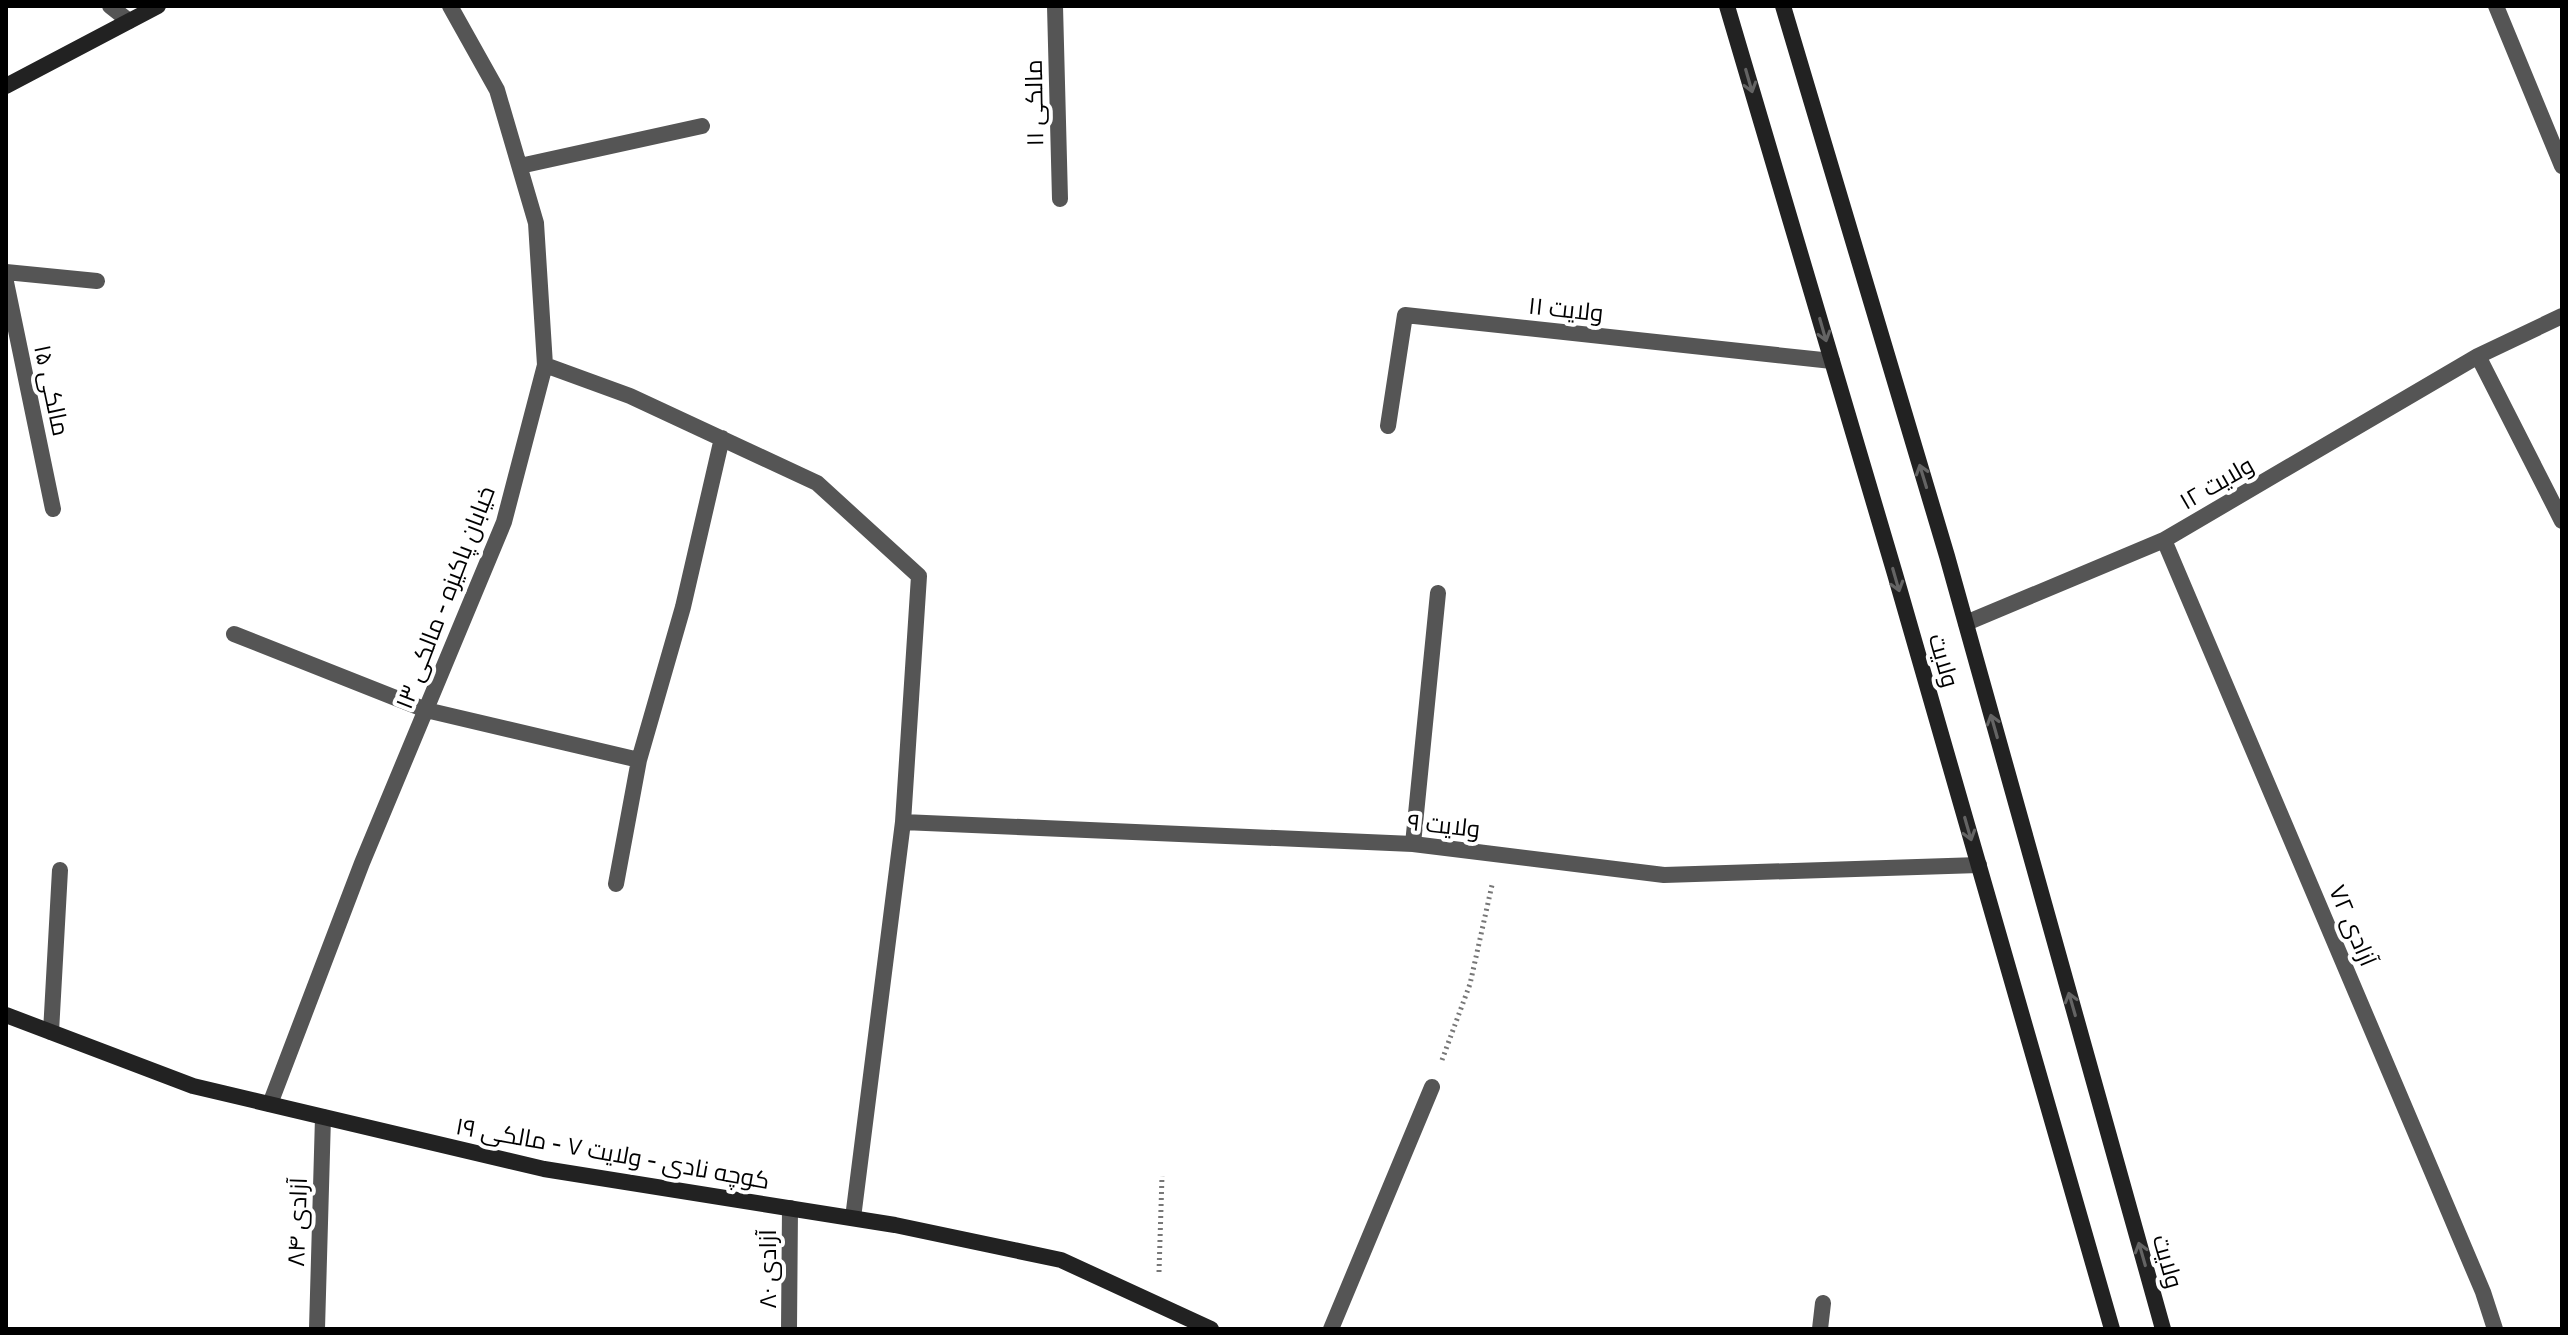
<svg xmlns="http://www.w3.org/2000/svg" width="2568" height="1335" font-family="'Golos Text',Cairo,sans-serif">
<style>
.lines{fill:none;stroke-linecap:round;stroke-linejoin:round}
.path{stroke:#777;stroke-width:5;stroke-dasharray:2 4;stroke-linecap:butt}
.street{stroke:#555;stroke-width:16}
.secondary{stroke:#222;stroke-width:16}
.oneway{stroke:#646464}
.labels{text-anchor:middle;dominant-baseline:central;stroke-width:8;stroke-linejoin:round;paint-order:stroke}
.street-label{font-size:24px;fill:#000;stroke:#fff}
</style>
<rect width="100%" height="100%" fill="#fff"/>
<g class="lines">
<!-- path -->
<path class="path" d="M 1442,1060 L 1470,984 L 1492,885
M 1159,1272 L 1162,1176"/>
<!-- street -->
<path class="street" d="M 110,6 L 129,21
M 1055,6 L 1060,199
M 2496,6 L 2562,166
M 520,166 L 702,126
M 6,272 L 97,281
M 6,282 L 53,509
M 2478,356 L 2562,521
M 545,365 L 630,396 L 817,483 L 919,576 L 903,822 L 853,1218
M 1388,426 L 1405,315 L 1832,361
M 2164,540 L 2483,1292 L 2495,1329
M 1966,623 L 2164,540 L 2478,356 L 2562,316
M 234,634 L 426,710 L 639,760
M 903,822 L 1413,844 L 1664,875 L 1979,865
M 1413,844 L 1438,593
M 616,884 L 639,760 L 683,607 L 722,438
M 51,1032 L 60,870
M 270,1104 L 362,863 L 504,522 L 545,365 L 536,223 L 497,90 L 450,6
M 317,1329 L 323,1117
M 789,1329 L 790,1208
M 1331,1329 L 1432,1087
M 1820,1329 L 1823,1303"/>
<!-- secondary -->
<path class="secondary" d="M 1727,6 L 1895,574 L 2112,1329
M 1783,6 L 1947,556 L 2163,1329
M 6,86 L 158,6
M 6,1015 L 193,1086 L 544,1169 L 895,1225 L 1061,1260 L 1211,1329"/>
</g>
<!-- one-way arrows -->
<defs><path id="oneway-shaft" d="M-6 0H5M1.5-3L5.5 0L1.5 3" fill="none" stroke-width="1.6" stroke-linecap="round" stroke-linejoin="round" transform="scale(2)"/></defs>
<g class="oneway">
<use href="#oneway-shaft" transform="translate(1749 81) rotate(74)"/>
<use href="#oneway-shaft" transform="translate(1823 330) rotate(74)"/>
<use href="#oneway-shaft" transform="translate(1923 476) rotate(-107)"/>
<use href="#oneway-shaft" transform="translate(1896 580) rotate(74)"/>
<use href="#oneway-shaft" transform="translate(1994 726) rotate(-106)"/>
<use href="#oneway-shaft" transform="translate(1968 829) rotate(74)"/>
<use href="#oneway-shaft" transform="translate(2072 1004) rotate(-106)"/>
<use href="#oneway-shaft" transform="translate(2142 1254) rotate(-106)"/>
</g>
<g class="labels">
<!-- street labels -->
<g class="street-label">
<text transform="translate(1033 103) rotate(-91)">مالکی ۱۱</text>
<text transform="translate(1566 308) rotate(6)">ولایت ۱۱</text>
<text transform="translate(53 390) rotate(78)">مالکی ۱۵</text>
<text transform="translate(2216 482) rotate(-30)">ولایت ۱۲</text>
<text transform="translate(444 597) rotate(-69)">خیابان پاکیزه - مالکی ۱۳</text>
<text transform="translate(1945 660) rotate(74)">ولایت</text>
<text transform="translate(1444 824) rotate(6)">ولایت ۹</text>
<text transform="translate(2354 925) rotate(67)">آزادی ۷۲</text>
<text transform="translate(613 1152) rotate(10)">کوچه نادی - ولایت ۷ - مالکی ۱۹</text>
<text transform="translate(296 1222) rotate(-88)">آزادی ۸۴</text>
<text transform="translate(2169 1261) rotate(74)">ولایت</text>
<text transform="translate(766 1269) rotate(-90)">آزادی ۸۰</text>
</g>
</g>
<!-- border -->
<rect width="2568" height="1335" fill="none" stroke="#000000" stroke-width="16"/>
</svg>
